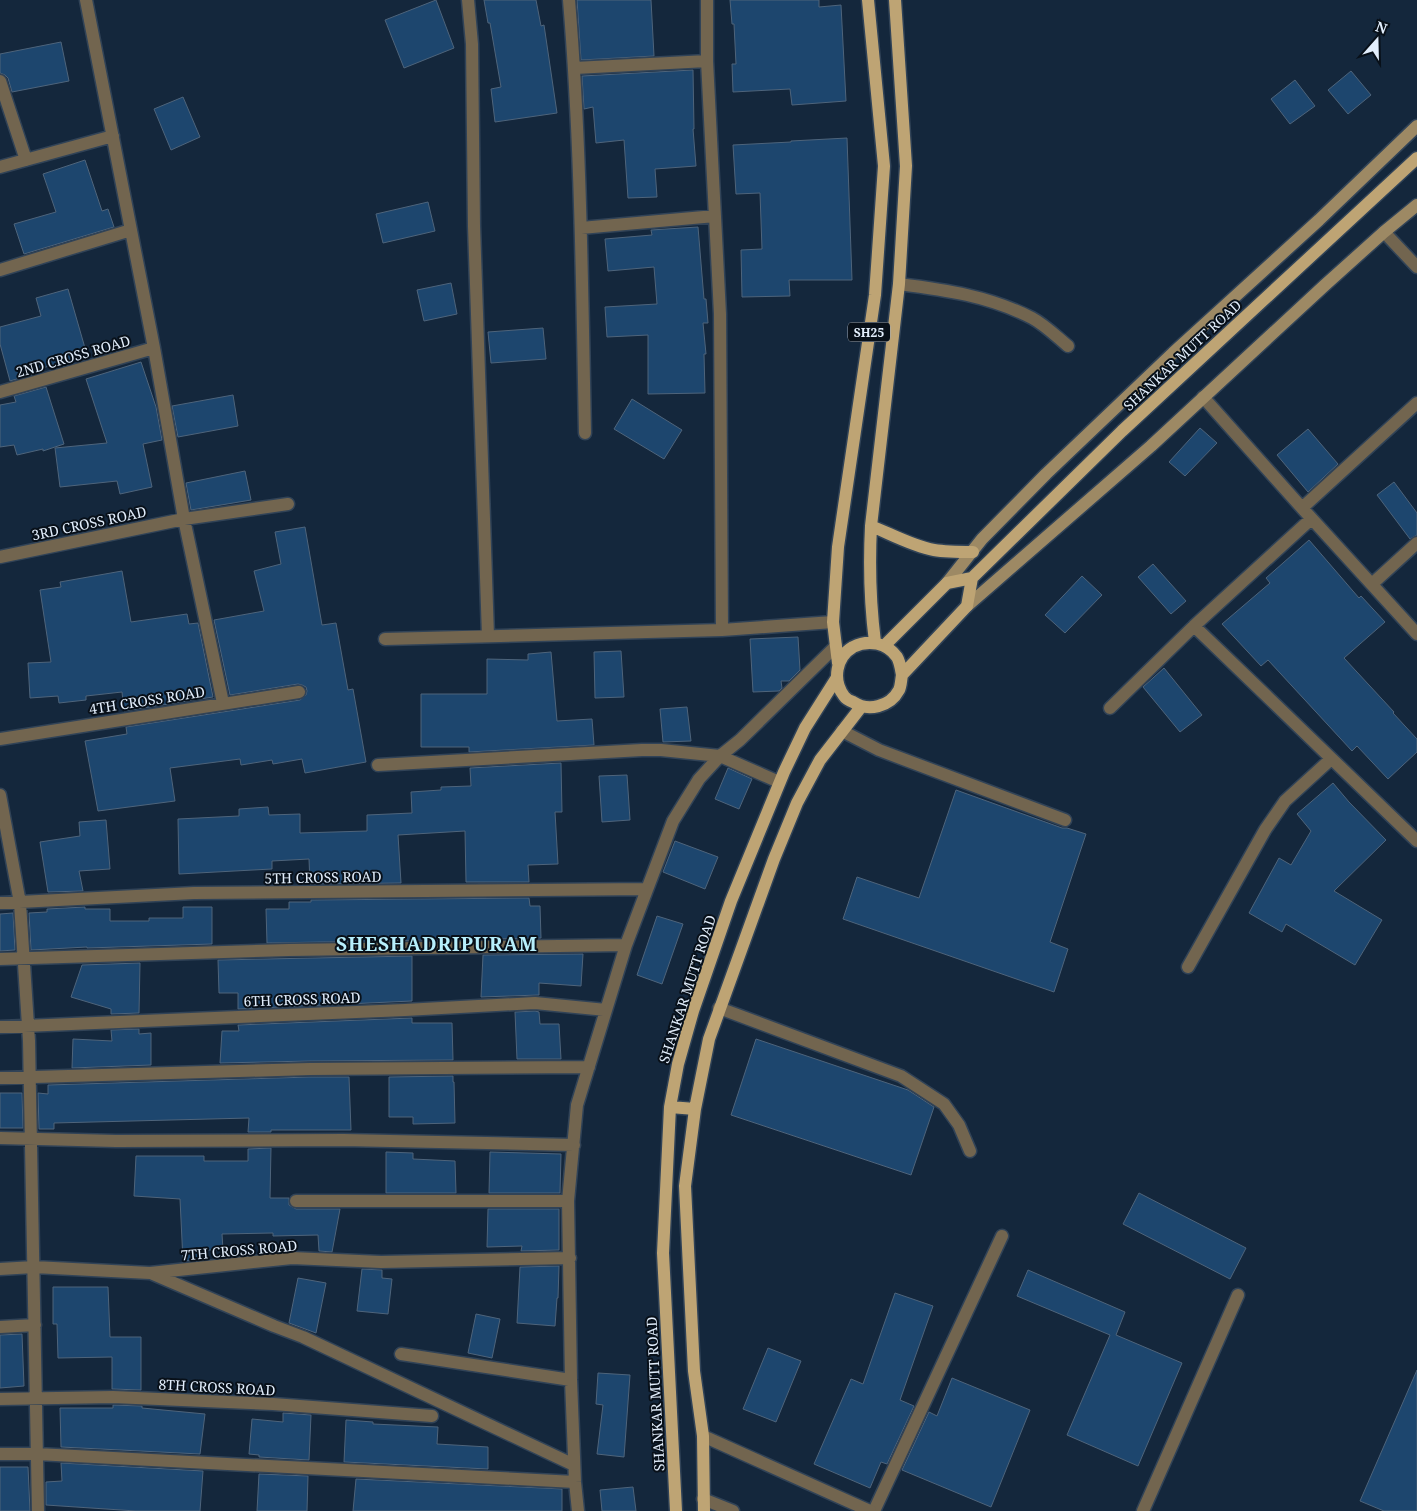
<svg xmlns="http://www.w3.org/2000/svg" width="1417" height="1511" font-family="'Noto Serif',serif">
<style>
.building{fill:#1d466e;stroke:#4e647b}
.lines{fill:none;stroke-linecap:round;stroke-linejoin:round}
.service-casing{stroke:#314357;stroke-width:15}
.minor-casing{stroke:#314357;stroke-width:15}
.secondary-casing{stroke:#314357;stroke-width:15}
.primary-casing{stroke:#314357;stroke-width:15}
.service{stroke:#72654f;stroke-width:12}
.minor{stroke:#72654f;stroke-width:12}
.secondary{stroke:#9d8964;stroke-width:12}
.primary{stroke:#bea474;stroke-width:12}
.labels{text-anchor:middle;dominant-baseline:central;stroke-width:4;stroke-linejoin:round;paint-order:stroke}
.shield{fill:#081019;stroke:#a1abb8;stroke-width:1}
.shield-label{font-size:12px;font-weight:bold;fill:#e2eefc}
.street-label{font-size:14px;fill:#e2eefc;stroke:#081019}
.district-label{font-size:19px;font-weight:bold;letter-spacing:1px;fill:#b7effc;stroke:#081019}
</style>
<rect width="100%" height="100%" fill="#14273c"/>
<!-- building -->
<path class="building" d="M 436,0 L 454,48 L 404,68 L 385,20 Z
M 484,0 L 536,0 L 541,26 L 544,25 L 557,113 L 495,122 L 491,89 L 501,87 L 490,23 L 488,23 Z
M 577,0 L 651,0 L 654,56 L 581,60 Z
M 730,0 L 819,0 L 819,7 L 841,5 L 846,101 L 792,105 L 790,89 L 733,92 L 732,64 L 736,64 L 734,24 L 732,24 Z
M 61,42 L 69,81 L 12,92 L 8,78 L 5,75 L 0,73 L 0,54 Z
M 693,70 L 694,129 L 693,129 L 696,166 L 655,169 L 657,197 L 628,198 L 624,140 L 596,143 L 593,107 L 584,109 L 582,76 Z
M 1351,71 L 1371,95 L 1348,114 L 1328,90 Z
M 1295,80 L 1315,106 L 1290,124 L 1271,99 Z
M 183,97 L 200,137 L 171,150 L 154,109 Z
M 847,138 L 852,280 L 789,280 L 790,296 L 742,297 L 741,250 L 762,249 L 760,193 L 736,194 L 733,145 L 791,142 L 791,141 Z
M 85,160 L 102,211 L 108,209 L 114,227 L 24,254 L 14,224 L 56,212 L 43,174 Z
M 428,202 L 435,231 L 383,243 L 376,214 Z
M 698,227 L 704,299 L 706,299 L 708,323 L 703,323 L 706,354 L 704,354 L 705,393 L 648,394 L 648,335 L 607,337 L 605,307 L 657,304 L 654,267 L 608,271 L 605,239 L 652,235 L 651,230 Z
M 451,283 L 457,314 L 424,321 L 417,290 Z
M 68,289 L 87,355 L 39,369 L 41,372 L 10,381 L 0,344 L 0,327 L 41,316 L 36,298 Z
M 543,328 L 546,359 L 491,363 L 488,332 Z
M 141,362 L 156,407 L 162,440 L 143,444 L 152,487 L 120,494 L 117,481 L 60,487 L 55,448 L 107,443 L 86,379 Z
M 46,387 L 64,444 L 43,451 L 43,449 L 17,455 L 14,445 L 0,447 L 0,405 L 16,402 L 14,396 Z
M 233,395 L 238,426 L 178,437 L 172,406 Z
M 632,399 L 682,430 L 664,459 L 614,429 Z
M 1200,428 L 1217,443 L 1185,476 L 1169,462 Z
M 1308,429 L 1338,464 L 1308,492 L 1277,455 Z
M 245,471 L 251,500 L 191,510 L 186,483 Z
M 1394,482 L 1417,513 L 1417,535 L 1410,539 L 1377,495 Z
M 305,527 L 322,625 L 336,623 L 348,690 L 353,689 L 366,762 L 305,773 L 302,759 L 273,764 L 272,760 L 241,765 L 240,759 L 170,768 L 175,801 L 98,811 L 85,741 L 127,734 L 126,727 L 300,700 L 306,695 L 307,691 L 306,687 L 302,685 L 298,684 L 230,695 L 214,620 L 264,611 L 254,571 L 281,564 L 275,532 Z
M 1309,540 L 1359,598 L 1361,596 L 1385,622 L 1344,658 L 1394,712 L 1393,713 L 1417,739 L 1417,752 L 1388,779 L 1357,746 L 1352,751 L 1268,660 L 1261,666 L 1222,624 L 1270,583 L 1266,578 Z
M 1153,564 L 1186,601 L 1171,614 L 1138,577 Z
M 122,571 L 131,622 L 187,614 L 189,624 L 198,623 L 213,697 L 124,711 L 122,692 L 86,696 L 86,700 L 59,703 L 58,696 L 30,698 L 28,663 L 51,662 L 40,590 L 61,587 L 60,582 Z
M 1082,576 L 1102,595 L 1065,633 L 1045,615 Z
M 798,637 L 800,670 L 789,681 L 781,681 L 782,688 L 779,691 L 753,692 L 750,639 Z
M 621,651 L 624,697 L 595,698 L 594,652 Z
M 551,652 L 557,721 L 592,719 L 594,745 L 469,752 L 469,747 L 421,747 L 421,694 L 487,694 L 487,659 L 528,660 L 528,654 Z
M 1164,668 L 1202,715 L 1180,732 L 1143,687 Z
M 687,707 L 691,741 L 663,742 L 660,709 Z
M 561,763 L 562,812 L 555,812 L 558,864 L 528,865 L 529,882 L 466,882 L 465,831 L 398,835 L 401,883 L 310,884 L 309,859 L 272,861 L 272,869 L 179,874 L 178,819 L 239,816 L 239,809 L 268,807 L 269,815 L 300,814 L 300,833 L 367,831 L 367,815 L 412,813 L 411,792 L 441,790 L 441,787 L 471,786 L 470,768 Z
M 728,768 L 752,779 L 739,809 L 715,799 Z
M 627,775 L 630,820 L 602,822 L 599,776 Z
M 1333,783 L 1349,802 L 1386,840 L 1334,891 L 1382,920 L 1355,965 L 1286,924 L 1282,932 L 1249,913 L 1279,858 L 1291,865 L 1311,831 L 1297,814 Z
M 956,790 L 1062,828 L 1067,828 L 1086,834 L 1050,942 L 1068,949 L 1054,992 L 843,919 L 857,877 L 919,898 Z
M 106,820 L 110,869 L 79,871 L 83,891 L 48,892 L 40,842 L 80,836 L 79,822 Z
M 675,841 L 718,857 L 705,889 L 663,872 Z
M 529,898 L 530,906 L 540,906 L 541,938 L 267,943 L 266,909 L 289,909 L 289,902 L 311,902 L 311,900 Z
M 85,907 L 85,909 L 110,909 L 110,921 L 149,921 L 149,918 L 183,918 L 183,907 L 212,907 L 212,944 L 87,948 L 87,947 L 31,950 L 29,913 L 47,912 L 47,909 Z
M 13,913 L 15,950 L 0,951 L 0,914 Z
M 657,916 L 683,924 L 662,984 L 637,975 Z
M 583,954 L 581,986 L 539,983 L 539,995 L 481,997 L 483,955 Z
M 412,956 L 412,1001 L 238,1009 L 238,993 L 219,993 L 218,960 Z
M 140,963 L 139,1013 L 111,1014 L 111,1009 L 71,997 L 82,965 Z
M 535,1011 L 539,1012 L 540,1024 L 559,1024 L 561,1059 L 517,1059 L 515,1012 Z
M 412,1018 L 412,1023 L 452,1023 L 453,1060 L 310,1061 L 220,1063 L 222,1031 L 239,1031 L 238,1025 Z
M 139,1029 L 139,1034 L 151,1033 L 151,1065 L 72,1068 L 73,1039 L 112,1041 L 111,1030 Z
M 756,1039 L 908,1090 L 934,1107 L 911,1175 L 731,1115 Z
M 453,1076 L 453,1082 L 454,1082 L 455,1123 L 413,1124 L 413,1117 L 389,1117 L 389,1077 Z
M 310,1077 L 349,1077 L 351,1130 L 271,1130 L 271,1132 L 248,1132 L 249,1118 L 54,1123 L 54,1129 L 39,1129 L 38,1093 L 48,1094 L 48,1085 Z
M 0,1093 L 22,1093 L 23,1128 L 0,1128 Z
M 271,1148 L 270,1198 L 289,1198 L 289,1205 L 296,1209 L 340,1209 L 332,1252 L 319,1251 L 318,1235 L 273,1236 L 273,1233 L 222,1234 L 223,1250 L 200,1250 L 199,1260 L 183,1261 L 180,1199 L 134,1196 L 136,1156 L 204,1156 L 204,1161 L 248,1161 L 248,1149 Z
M 386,1152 L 413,1153 L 413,1159 L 455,1161 L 456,1193 L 386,1193 Z
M 490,1152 L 561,1154 L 560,1193 L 489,1193 Z
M 1139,1193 L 1246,1248 L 1230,1279 L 1123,1224 Z
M 488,1209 L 559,1209 L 559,1250 L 521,1251 L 522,1246 L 487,1247 Z
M 559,1266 L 558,1298 L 557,1298 L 555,1326 L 517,1323 L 520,1267 Z
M 362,1269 L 382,1270 L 382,1278 L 392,1279 L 388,1314 L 357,1311 Z
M 1028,1270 L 1125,1312 L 1116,1335 L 1182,1363 L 1138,1466 L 1067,1435 L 1110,1335 L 1017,1296 Z
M 298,1278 L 326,1283 L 316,1333 L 289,1323 Z
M 53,1287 L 108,1287 L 110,1337 L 141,1337 L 141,1390 L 112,1389 L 112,1357 L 58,1358 L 57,1324 L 53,1324 Z
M 895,1293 L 933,1306 L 900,1400 L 914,1406 L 887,1464 L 881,1462 L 870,1488 L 814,1464 L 851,1379 L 863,1384 Z
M 476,1314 L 500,1319 L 492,1358 L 468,1353 Z
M 22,1334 L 24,1386 L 0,1388 L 0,1335 Z
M 768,1348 L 801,1361 L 776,1422 L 743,1409 Z
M 1417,1370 L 1417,1511 L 1384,1511 L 1360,1501 Z
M 598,1373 L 630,1375 L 624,1457 L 597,1454 L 603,1405 L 596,1404 Z
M 952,1378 L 1030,1410 L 991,1507 L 902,1470 L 929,1412 L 937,1416 Z
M 113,1405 L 142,1406 L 142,1408 L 205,1414 L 200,1454 L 61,1447 L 60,1408 L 113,1408 Z
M 283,1413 L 311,1415 L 309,1460 L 259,1457 L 259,1455 L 249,1454 L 252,1419 L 283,1422 Z
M 346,1420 L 373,1422 L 373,1424 L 438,1427 L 437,1444 L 488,1447 L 488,1469 L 344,1462 Z
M 61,1463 L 203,1471 L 200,1511 L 136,1511 L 46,1505 L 46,1482 L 62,1481 Z
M 0,1467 L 28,1467 L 30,1511 L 0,1511 Z
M 259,1474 L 308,1476 L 307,1511 L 257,1511 Z
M 356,1479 L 562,1489 L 562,1511 L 353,1511 Z
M 633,1487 L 636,1511 L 602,1511 L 600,1490 Z"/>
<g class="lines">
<defs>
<path id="service" d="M 899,284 C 946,290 989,296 1032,318 C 1045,325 1057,337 1068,346
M 842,731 L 879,750 L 1065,820
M 719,1008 L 901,1076 L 944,1104 L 959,1125 L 970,1151
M 703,1499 L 733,1511
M 874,1511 L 1002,1236
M 1143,1511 L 1238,1295"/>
<path id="minor" d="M 86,0 L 154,348 L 184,519 L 223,703
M 468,0 L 472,44 L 474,226 L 488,636
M 569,0 C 581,144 582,289 585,433
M 707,0 L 707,61 L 720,314 L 722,630
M 575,68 L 707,61
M 0,81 L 26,160
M 0,167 L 113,136
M 581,228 L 715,216
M 1384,232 L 1417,267
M 0,270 L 131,230
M 0,392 L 154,348
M 1203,397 L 1302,508 L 1417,634
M 1302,508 L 1417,403
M 0,557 L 184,519 L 288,504
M 1372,584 L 1417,543
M 1194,626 L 1417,841
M 385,639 L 722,630 L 833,622
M 1110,708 L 1194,626 L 1311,519
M 0,739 L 299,692
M 378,765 L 642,750 L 661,750 L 720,756 L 779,782
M 0,795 L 20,903 L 29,1041 L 38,1511
M 0,903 L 194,893 L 647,889
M 0,959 L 289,950 L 626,945
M 1188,967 L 1265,830 L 1285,801 L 1331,759
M 0,1027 L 405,1010 L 535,1003 L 606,1010
M 0,1078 L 310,1069 L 589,1067
M 0,1138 L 116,1141 L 343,1140 L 574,1145
M 296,1201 L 568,1201
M 0,1269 L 34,1267 L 150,1273 L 292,1258 L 381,1262 L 570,1258
M 153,1274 L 274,1326 L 303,1337 L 574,1465
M 0,1327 L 35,1325
M 401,1354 L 571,1380
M 0,1399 L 113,1397 L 273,1404 L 432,1416
M 703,1436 L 870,1511
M 0,1454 L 37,1454 L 575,1482
M 578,1511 L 575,1482 L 571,1380 L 568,1201 L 577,1105 L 626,945 L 673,821 L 699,779 L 720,756 L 740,740 L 836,646"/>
<path id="secondary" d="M 947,583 L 982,539 L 1046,474 L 1173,353 L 1319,220 L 1417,126
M 967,606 L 1151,446 L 1325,285 L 1384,232 L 1417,205"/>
<path id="primary" d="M 871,526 C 891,534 912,546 934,550 C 946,552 960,552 973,552
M 875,642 C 870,603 869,565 871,526 L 899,284 L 906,166 L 895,0
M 884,646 L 947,583 L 972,578 L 1122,431 L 1417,158
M 838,663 L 833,622 L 838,547 L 875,295 L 884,166 L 868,0
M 902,675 C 901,670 900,662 897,657 C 887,643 869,639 853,647 C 836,657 832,680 844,696 C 846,699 850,701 853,702 C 868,712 890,707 899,690 C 901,686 901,680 902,675 L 967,606 L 972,578
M 670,1107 L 695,1109
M 676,1511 L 663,1253 L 670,1107 L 678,1064 L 693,1011 L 731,901 L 784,772 L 805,728 L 836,679
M 704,1511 L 703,1436 L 694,1371 L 685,1186 L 695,1109 L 709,1039 L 774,859 L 797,803 L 820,760 L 861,707"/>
</defs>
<!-- service casing -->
<use href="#service" class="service-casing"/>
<!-- minor casing -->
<use href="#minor" class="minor-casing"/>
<!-- secondary casing -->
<use href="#secondary" class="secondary-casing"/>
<!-- primary casing -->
<use href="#primary" class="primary-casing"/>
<!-- service -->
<use href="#service" class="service"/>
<!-- minor -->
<use href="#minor" class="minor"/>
<!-- secondary -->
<use href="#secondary" class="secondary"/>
<!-- primary -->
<use href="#primary" class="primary"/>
</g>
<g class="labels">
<!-- shield labels -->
<rect class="shield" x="848" y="322.5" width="42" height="19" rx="4"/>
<g class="shield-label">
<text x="869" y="332">SH25</text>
</g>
<!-- street labels -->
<g class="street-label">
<text transform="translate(1182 355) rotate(-43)">SHANKAR MUTT ROAD</text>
<text transform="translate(73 356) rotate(-16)">2ND CROSS ROAD</text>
<text transform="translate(89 523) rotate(-12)">3RD CROSS ROAD</text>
<text transform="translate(147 700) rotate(-9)">4TH CROSS ROAD</text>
<text transform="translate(323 877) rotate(-1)">5TH CROSS ROAD</text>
<text transform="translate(687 989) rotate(-72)">SHANKAR MUTT ROAD</text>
<text transform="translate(302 999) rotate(-2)">6TH CROSS ROAD</text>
<text transform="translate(239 1250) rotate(-5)">7TH CROSS ROAD</text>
<text transform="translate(217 1387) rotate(3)">8TH CROSS ROAD</text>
<text transform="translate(655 1394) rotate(-93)">SHANKAR MUTT ROAD</text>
</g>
<!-- district labels -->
<g class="district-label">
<text x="437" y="944">SHESHADRIPURAM</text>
</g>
</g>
<!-- north arrow -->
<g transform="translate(1377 40) rotate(20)" stroke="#081019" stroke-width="4" paint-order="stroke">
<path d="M0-4L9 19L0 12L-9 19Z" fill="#e2eefc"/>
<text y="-8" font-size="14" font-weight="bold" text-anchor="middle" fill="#e2eefc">N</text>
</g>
</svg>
